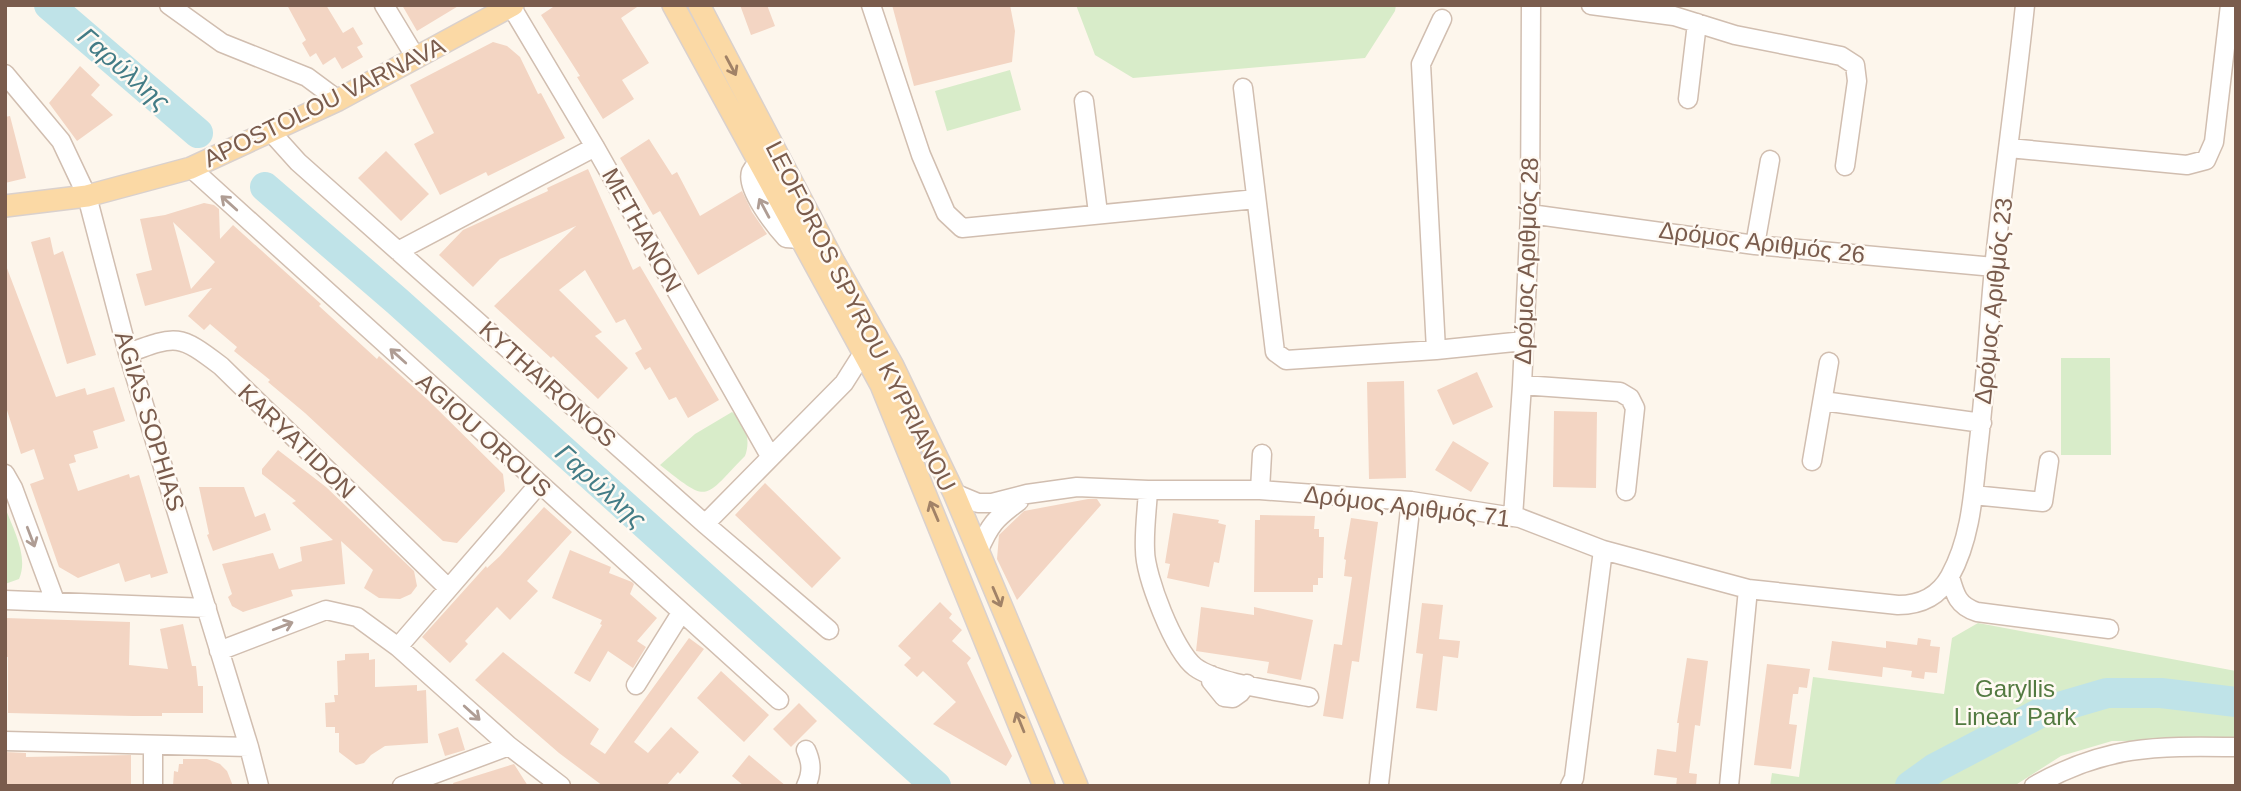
<svg xmlns="http://www.w3.org/2000/svg" width="2241" height="791" font-family="Arial,sans-serif">
<style>
.green{fill:#d8ecc9}
.lines{fill:none;stroke-linecap:round;stroke-linejoin:round}
.river{stroke:#bfe3e8;stroke-width:30}
.building{fill:#f3d5c3;fill-rule:evenodd}
.minor-casing{stroke:#d1beb0;stroke-width:21}
.major-casing{stroke:#dad1cd;stroke-width:24}
.minor{stroke:#fff;stroke-width:18}
.major{stroke:#fbd9a5;stroke-width:21}
.oneway{stroke:#a18267}
.oneway2{stroke:#af9d94}
.labels{text-anchor:middle;dominant-baseline:central;stroke-width:5;stroke-linejoin:round;paint-order:stroke}
.street-label{font-size:24px;fill:#7a5c4d;stroke:#fffaf3}
.park-label{font-size:24px;fill:#537a41;stroke:#fffaf3}
.water-label{font-size:26px;font-style:italic;fill:#437c86;stroke:#fffaf3}
</style>
<rect width="100%" height="100%" fill="#fdf6ec"/>
<!-- green -->
<path class="green" d="M 1076,5 L 1396,5 L 1395,11 L 1365,58 L 1133,78 L 1095,55 Z
M 1010,70 L 1021,110 L 947,131 L 935,91 Z
M 2061,358 L 2110,358 L 2111,455 L 2061,455 Z
M 732,412 C 746,421 751,441 745,456 C 702,500 710,504 660,465 L 695,434 Z
M 5,507 C 13,529 29,557 19,579 L 5,584 Z
M 1978,623 L 2236,671 L 2236,741 L 2112,741 L 2061,756 L 2014,786 L 1770,786 L 1772,773 L 1799,777 L 1813,677 L 1944,694 L 1952,638 Z"/>
<g class="lines">
<!-- river -->
<path class="river" d="M 49,5 L 198,133
M 265,187 L 397,301 L 936,786
M 1910,786 L 1935,768 L 2042,712 L 2107,693 L 2161,693 L 2236,702"/>
</g>
<!-- building -->
<path class="building" d="M 287,5 L 326,5 L 343,33 L 353,27 L 363,44 L 357,47 L 363,57 L 342,69 L 335,57 L 323,65 L 316,53 L 310,57 L 302,43 L 306,40 Z
M 402,5 L 460,5 L 417,31 Z
M 556,5 L 640,5 L 621,18 L 649,63 L 622,80 L 634,99 L 603,119 L 577,77 L 580,76 L 541,15 Z
M 740,5 L 767,5 L 775,26 L 751,35 Z
M 892,5 L 1010,5 L 1015,31 L 1012,62 L 914,86 Z
M 493,42 L 507,46 L 520,57 L 538,94 L 541,93 L 565,138 L 488,176 L 486,172 L 440,195 L 414,144 L 434,133 L 410,85 Z
M 80,66 L 100,85 L 91,95 L 113,115 L 77,141 L 49,103 Z
M 10,116 L 26,178 L 5,183 L 5,117 Z
M 649,139 L 672,175 L 677,172 L 700,216 L 742,191 L 752,212 L 767,234 L 698,275 L 660,211 L 653,215 L 620,158 Z
M 386,151 L 429,194 L 401,221 L 358,178 Z
M 588,169 L 633,270 L 640,266 L 719,400 L 688,418 L 676,397 L 669,400 L 650,367 L 645,370 L 635,353 L 642,349 L 625,319 L 616,323 L 585,270 L 559,290 L 602,332 L 595,336 L 628,368 L 598,399 L 553,356 L 551,358 L 494,306 L 576,226 L 500,259 L 473,287 L 439,255 L 463,230 L 548,191 L 547,188 Z
M 204,203 L 214,205 L 219,209 L 220,239 L 233,225 L 321,304 L 319,306 L 377,359 L 379,356 L 428,400 L 503,474 L 505,491 L 457,543 L 443,541 L 305,413 L 268,382 L 270,380 L 234,351 L 237,347 L 210,324 L 204,330 L 188,316 L 212,288 L 145,306 L 136,274 L 152,270 L 140,219 L 165,215 ZM 173,222 L 215,262 L 191,289 Z
M 50,237 L 54,255 L 63,251 L 96,355 L 67,364 L 31,242 Z
M 5,263 L 56,397 L 85,388 L 87,395 L 114,387 L 125,421 L 93,431 L 98,448 L 74,455 L 76,462 L 69,464 L 78,491 L 129,474 L 130,478 L 139,475 L 168,573 L 151,578 L 150,574 L 125,582 L 119,563 L 78,578 L 59,567 L 30,484 L 44,479 L 34,449 L 21,454 L 5,404 Z
M 1477,372 L 1493,407 L 1453,425 L 1437,390 Z
M 1404,381 L 1406,478 L 1369,479 L 1367,382 Z
M 1554,411 L 1597,412 L 1596,488 L 1553,487 Z
M 1453,441 L 1489,463 L 1471,492 L 1435,470 Z
M 278,450 L 326,487 L 414,571 L 417,586 L 411,594 L 400,599 L 379,598 L 364,588 L 373,570 L 341,541 L 345,584 L 291,590 L 293,596 L 243,612 L 232,606 L 228,597 L 232,594 L 222,564 L 273,553 L 279,569 L 302,561 L 300,547 L 333,540 L 292,503 L 296,501 L 262,474 L 262,469 Z
M 765,483 L 841,558 L 812,588 L 735,515 Z
M 199,487 L 244,487 L 255,517 L 265,513 L 271,530 L 213,551 L 207,535 L 209,534 Z
M 1088,499 L 1097,499 L 1101,505 L 1017,600 L 997,559 L 999,535 L 1024,511 Z
M 544,507 L 572,532 L 527,581 L 538,591 L 510,620 L 497,607 L 465,641 L 468,644 L 450,663 L 422,637 L 486,566 L 487,568 L 500,556 Z
M 1173,513 L 1219,520 L 1218,523 L 1226,525 L 1219,563 L 1214,562 L 1209,587 L 1167,578 L 1170,564 L 1165,563 Z
M 1260,515 L 1315,516 L 1314,529 L 1319,529 L 1319,537 L 1324,537 L 1323,570 L 1323,578 L 1318,578 L 1318,585 L 1313,585 L 1313,592 L 1254,592 L 1255,520 L 1260,520 Z
M 1351,518 L 1378,522 L 1359,662 L 1352,661 L 1343,719 L 1323,716 L 1334,644 L 1342,645 L 1352,577 L 1344,576 L 1346,560 L 1344,559 Z
M 570,550 L 611,567 L 609,573 L 632,582 L 634,584 L 630,594 L 657,618 L 637,641 L 646,647 L 633,668 L 608,651 L 590,682 L 574,673 L 602,625 L 600,624 L 602,620 L 552,598 Z
M 940,602 L 952,614 L 949,618 L 962,630 L 952,641 L 971,658 L 967,663 L 1012,756 L 1006,766 L 933,724 L 956,702 L 923,671 L 917,677 L 904,665 L 911,658 L 898,646 Z
M 1422,603 L 1443,605 L 1439,639 L 1460,641 L 1458,658 L 1443,656 L 1437,711 L 1416,708 L 1423,654 L 1416,653 Z
M 1201,607 L 1254,615 L 1254,607 L 1313,620 L 1301,680 L 1267,673 L 1269,662 L 1196,651 Z
M 5,618 L 130,622 L 129,665 L 168,669 L 160,629 L 183,624 L 192,666 L 196,666 L 198,686 L 203,686 L 203,713 L 162,713 L 162,716 L 133,716 L 8,713 L 8,657 L 5,657 Z
M 689,638 L 704,649 L 634,742 L 648,753 L 671,727 L 699,752 L 680,774 L 678,772 L 666,786 L 603,786 L 559,753 L 475,680 L 503,652 L 599,729 L 590,744 L 605,754 Z
M 1918,638 L 1931,640 L 1930,646 L 1940,647 L 1937,673 L 1925,672 L 1924,679 L 1911,677 L 1912,671 L 1883,667 L 1882,677 L 1828,670 L 1832,641 L 1886,648 L 1886,641 L 1917,645 Z
M 369,653 L 369,660 L 375,659 L 375,687 L 417,685 L 417,691 L 426,690 L 428,743 L 385,746 L 371,755 L 364,763 L 356,765 L 339,752 L 339,733 L 335,733 L 335,727 L 326,727 L 325,703 L 335,702 L 334,695 L 338,695 L 337,661 L 345,660 L 345,654 Z
M 1687,658 L 1708,661 L 1700,726 L 1695,725 L 1689,773 L 1697,774 L 1696,786 L 1676,786 L 1677,778 L 1654,775 L 1657,749 L 1676,752 L 1679,723 L 1677,723 Z
M 1767,664 L 1810,669 L 1807,688 L 1799,687 L 1798,694 L 1793,694 L 1789,724 L 1797,725 L 1791,769 L 1754,765 Z
M 721,671 L 769,715 L 744,742 L 697,698 Z
M 799,703 L 817,721 L 791,747 L 773,729 Z
M 458,727 L 465,750 L 445,756 L 438,734 Z
M 5,752 L 26,753 L 26,757 L 131,755 L 131,786 L 5,786 Z
M 749,755 L 786,786 L 744,786 L 732,776 Z
M 183,759 L 207,759 L 220,764 L 227,771 L 233,786 L 173,786 L 174,771 L 178,772 L 179,764 L 183,764 Z
M 514,764 L 528,786 L 454,786 L 453,783 Z"/>
<g class="lines">
<defs>
<path id="minor" d="M 169,5 L 222,43 L 307,77 L 338,100
M 384,5 L 416,58
M 871,5 L 921,155 L 946,213 L 962,228 L 1256,199
M 1591,5 L 1674,16 L 1735,35 L 1841,56 L 1855,65 L 1857,81 L 1845,166
M 511,6 L 595,147 L 770,456
M 5,74 L 61,141 L 87,196 L 128,353 L 249,747 L 259,786
M 1243,88 L 1275,352 L 1286,360 L 1436,350 L 1524,341
M 1688,99 L 1697,23
M 1084,101 L 1098,213
M 271,132 L 298,162 L 705,524 L 829,630
M 2009,148 L 2187,165 L 2206,160 L 2214,142 L 2230,5
M 758,162 C 756,165 753,168 751,172 C 745,188 775,226 786,238 L 800,239
M 191,168 L 779,700
M 1530,214 L 1755,245 L 1994,267
M 1755,245 L 1770,160
M 398,251 L 595,147
M 1436,350 L 1421,64 L 1442,19
M 128,353 C 177,335 179,334 221,366 L 447,587
M 1522,385 L 1620,392 L 1630,398 L 1635,408 L 1626,491
M 1823,401 L 1982,423
M 1812,461 L 1829,362
M 5,474 L 13,488 L 55,601
M 1148,490 C 1147,510 1144,530 1145,550 C 1145,576 1174,651 1195,667 C 1218,684 1280,691 1309,697
M 1260,490 L 1262,454
M 954,493 L 978,503 L 992,503 L 1027,494 L 1077,487 L 1148,490 L 1260,490 L 1411,501 L 1520,518 L 1603,550 L 1748,589 L 1898,605 C 1921,605 1939,596 1950,576 C 1970,540 1973,498 1977,458 C 1985,395 1988,331 1994,268 C 2003,180 2016,93 2025,5
M 1973,495 L 2043,502 L 2049,461
M 1513,517 L 1522,385 L 1530,214 L 1531,5
M 705,524 L 844,383 L 863,353
M 978,552 C 990,524 995,519 1019,501
M 1950,577 C 1955,595 1958,606 1977,612 L 2109,629
M 5,600 L 207,608
M 398,647 L 539,484
M 219,651 L 326,610 L 357,617 L 398,647 L 509,746 L 561,786
M 1211,675 L 1211,681 L 1224,697 L 1233,698 L 1240,693 L 1247,684
M 636,685 L 681,613
M 5,741 L 249,747
M 806,750 C 812,763 812,773 806,786
M 1379,784 L 1411,501
M 153,786 L 153,746
M 402,786 L 509,746
M 1570,786 L 1574,778 L 1603,550
M 1729,786 L 1748,589
M 2034,786 C 2106,745 2156,746 2236,747"/>
<path id="major" d="M 673,5 L 881,385 L 1044,786
M 699,5 L 834,262 L 893,366 L 954,493 L 1077,786
M 5,206 L 87,196 L 191,168 L 338,100 L 513,5"/>
</defs>
<!-- minor casing -->
<use href="#minor" class="minor-casing"/>
<!-- major casing -->
<use href="#major" class="major-casing"/>
<!-- minor -->
<use href="#minor" class="minor"/>
<!-- major -->
<use href="#major" class="major"/>
</g>
<!-- one-way arrows -->
<defs><path id="oneway-shaft" d="M-6 0H5M1.5-3L5.5 0L1.5 3" fill="none" stroke-width="1.6" stroke-linecap="round" stroke-linejoin="round" transform="scale(1.75)"/></defs>
<g class="oneway">
<use href="#oneway-shaft" transform="translate(731 66) rotate(62)"/>
<use href="#oneway-shaft" transform="translate(934 511) rotate(-113)"/>
<use href="#oneway-shaft" transform="translate(997 597) rotate(67)"/>
<use href="#oneway-shaft" transform="translate(1020 722) rotate(-112)"/>
</g>
<g class="oneway2">
<use href="#oneway-shaft" transform="translate(229 203) rotate(-138)"/>
<use href="#oneway-shaft" transform="translate(764 208) rotate(-118)"/>
<use href="#oneway-shaft" transform="translate(398 356) rotate(-138)"/>
<use href="#oneway-shaft" transform="translate(31 537) rotate(69)"/>
<use href="#oneway-shaft" transform="translate(283 626) rotate(-21)"/>
<use href="#oneway-shaft" transform="translate(472 713) rotate(42)"/>
</g>
<g class="labels">
<!-- street labels -->
<g class="street-label">
<text transform="translate(324 102) rotate(-26)">APOSTOLOU VARNAVA</text>
<text transform="translate(642 230) rotate(61)">METHANON</text>
<text transform="translate(1762 242) rotate(7)">Δρόμος Αριθμός 26</text>
<text transform="translate(1526 261) rotate(-88)">Δρόμος Αριθμός 28</text>
<text transform="translate(1993 301) rotate(-84)">Δρόμος Αριθμός 23</text>
<text transform="translate(861 316) rotate(63)">LEOFOROS SPYROU KYPRIANOU</text>
<text transform="translate(548 384) rotate(42)">KYTHAIRONOS</text>
<text transform="translate(150 421) rotate(73)">AGIAS SOPHIAS</text>
<text transform="translate(484 435) rotate(42)">AGIOU OROUS</text>
<text transform="translate(297 441) rotate(44)">KARYATIDON</text>
<text transform="translate(1407 506) rotate(7)">Δρόμος Αριθμός 71</text>
</g>
<!-- park labels -->
<g class="park-label">
<text x="2015" y="688">Garyllis<tspan x="2015" dy="28">Linear Park</tspan></text>
</g>
<!-- water labels -->
<g class="water-label">
<text transform="translate(124 69) rotate(41)">Γαρύλλης</text>
<text transform="translate(601 486) rotate(42)">Γαρύλλης</text>
</g>
</g>
<!-- border -->
<rect width="2241" height="791" fill="none" stroke="#7a5c4d" stroke-width="14"/>
</svg>
